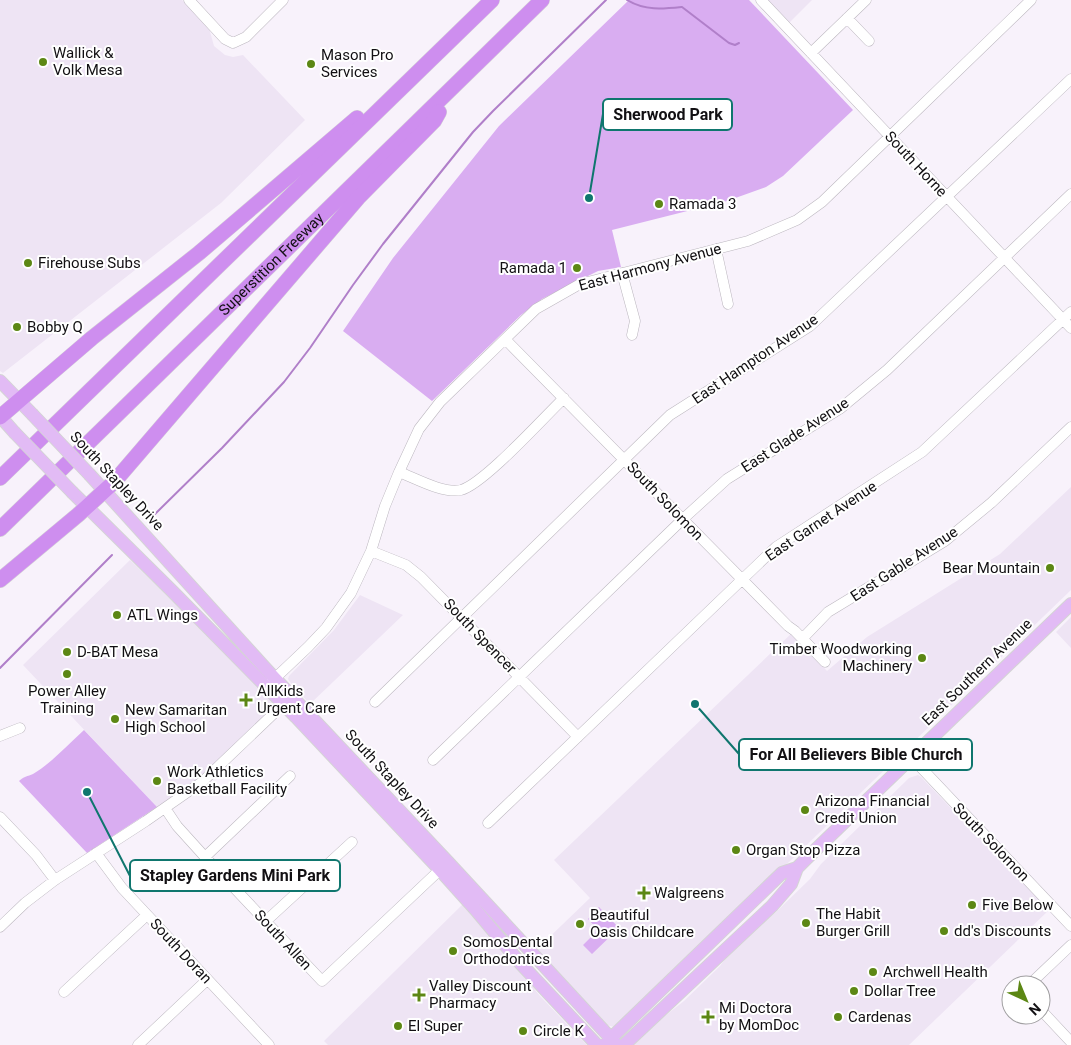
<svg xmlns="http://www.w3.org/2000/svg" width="1071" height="1045" font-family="Roboto,sans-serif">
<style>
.built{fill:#eee4f4}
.green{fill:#d9adf1}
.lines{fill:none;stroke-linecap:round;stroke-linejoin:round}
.stream{stroke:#b07fc9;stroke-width:2}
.minor-casing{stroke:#bcb7bf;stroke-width:11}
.major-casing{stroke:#d4d4d5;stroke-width:14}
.highway-casing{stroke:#d4d4d5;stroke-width:16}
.minor{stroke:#fff;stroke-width:10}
.major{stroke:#e2bbf5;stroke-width:12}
.highway{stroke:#ce8eef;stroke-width:15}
.major-bridge-casing{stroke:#d4d4d5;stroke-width:14;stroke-linecap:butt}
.major-bridge{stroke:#e2bbf5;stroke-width:12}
.poi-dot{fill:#5c8714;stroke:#fff;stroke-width:2}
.labels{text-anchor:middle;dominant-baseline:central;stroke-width:4;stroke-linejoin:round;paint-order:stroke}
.poi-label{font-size:15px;fill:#121013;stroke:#fff;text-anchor:start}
.street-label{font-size:15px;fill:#121013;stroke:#fff}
.leader{fill:none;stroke:#0f766e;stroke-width:2}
.callout-dot{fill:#0f766e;stroke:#fff;stroke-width:2}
.callout{fill:#fff;stroke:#0f766e;stroke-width:2}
.callout-label{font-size:16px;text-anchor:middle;font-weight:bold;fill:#121013}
</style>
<rect width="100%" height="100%" fill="#f8f2fb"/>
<!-- built -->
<path class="built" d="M 0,0 L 182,0 L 209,28 L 214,46 L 225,55 L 233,57 L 243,55 L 305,120 L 221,203 L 3,373 L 0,371 Z
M 761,0 L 812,0 L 786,26 Z
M 1071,487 L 1071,590 L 620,1025 L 614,1027 L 607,1025 L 536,950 L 590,898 L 554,860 L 792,633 L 827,671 L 867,637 L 1000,554 Z
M 130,560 L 221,647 L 272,700 L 274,704 L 273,707 L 196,782 L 157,807 L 23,665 Z
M 360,595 L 403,615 L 310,704 L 292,685 L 288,679 L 289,676 L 334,630 Z
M 1071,617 L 1071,648 L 1056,632 Z
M 918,775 L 921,777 L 1049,910 L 909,1045 L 634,1045 L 657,1022 L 684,1001 L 720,966 L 731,951 L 752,931 L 776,912 L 810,879 L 821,864 L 909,778 Z
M 464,903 L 540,996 L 587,1045 L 328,1045 L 324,1041 Z"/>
<!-- green -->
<path class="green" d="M 629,0 L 749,0 L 853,110 L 783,176 L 766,187 L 727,201 L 612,230 L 621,267 L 598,271 L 542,299 L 521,315 L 432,401 L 343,331 L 393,258 L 499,126 Z
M 84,730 L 157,807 L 87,853 L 19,781 C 23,777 28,776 33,774 C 49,765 70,743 84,730 Z
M 599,907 L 619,928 L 592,954 L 583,945 L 598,930 L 588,919 Z"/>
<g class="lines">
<!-- stream -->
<path class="stream" d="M 627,0 C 645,11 663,9 682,7 L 729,43 L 735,45 L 739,43
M 153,516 L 222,448 L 284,382 L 310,348 L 353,285 L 383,244 L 473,132 L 493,111 L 606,0
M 0,668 L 112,555"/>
<defs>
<path id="minor" d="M 189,0 L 225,39 L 233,43 L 246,37 L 283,0
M 761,0 L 1071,328
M 847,18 L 869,41
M 811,53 L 866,0
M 716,249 L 728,304
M 622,273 L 635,321 L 632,335
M 505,339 L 788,626 L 795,631 L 825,662
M 399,472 C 415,478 443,494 461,490 C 484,484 544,417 564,398
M 371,551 L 406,565 L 421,577 L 578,737
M 803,638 L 828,612 L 945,541 L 991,503 L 1071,427
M 270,683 L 308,647 L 326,628 L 351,593 L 371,551 L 385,506 L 399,472 L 419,429 L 440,402 L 536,309 L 580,284 L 748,241 L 797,220 L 822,202 L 1031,0
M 375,702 L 670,415 L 810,326 L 1071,79
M 0,736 L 20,728
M 911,757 L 1071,926
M 433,760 L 683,519 L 727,479 L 841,408 L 887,370 L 1071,194
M 165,808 L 177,826 L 205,857 L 322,981 L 445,865
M 0,817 L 36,855 L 55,880
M 488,823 L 776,547 L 922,452 L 1071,312
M 96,853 L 122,888 L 269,1045
M 205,857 L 290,776
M 266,921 L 352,842
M 0,927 L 25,903 L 55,880 L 146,821 L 202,782 L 289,699
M 1029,985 L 1071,945
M 64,992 L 147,915
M 1041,1010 L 1071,1042
M 138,1045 L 207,980"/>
<path id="major" d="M 0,381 L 32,414
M 0,416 L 14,432
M 90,475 L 266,669 L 448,862 L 617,1045
M 73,493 L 173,592 L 296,717 L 440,870 L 475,909 L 521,964 L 597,1045
M 605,1044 L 782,873 L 797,868
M 624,1045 L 772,906 L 791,884 L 797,868 L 806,859 L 1071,604"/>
<g id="highway">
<path d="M 0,417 L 92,338 L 199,253 L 357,118"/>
<path d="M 0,478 L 492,0"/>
<path id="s1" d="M 0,529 L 542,0"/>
<path d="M 0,580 L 79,514 L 114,482 L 358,198 L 434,121 L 439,112"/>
</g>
</defs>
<!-- minor casing -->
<use href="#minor" class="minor-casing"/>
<!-- major casing -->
<use href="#major" class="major-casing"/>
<!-- highway casing -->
<use href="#highway" class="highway-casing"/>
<!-- minor -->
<use href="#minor" class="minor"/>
<!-- major -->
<use href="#major" class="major"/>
<!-- highway -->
<use href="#highway" class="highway"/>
<defs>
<path id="major-bridge" d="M 32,414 L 90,475
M 14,432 L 73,493"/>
</defs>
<!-- major-bridge casing -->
<use href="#major-bridge" class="major-bridge-casing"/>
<!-- major-bridge -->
<use href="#major-bridge" class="major-bridge"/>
</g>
<!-- markers -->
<g class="poi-dot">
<circle cx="43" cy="62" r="5"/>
<circle cx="311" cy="64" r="5"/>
<circle cx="659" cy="204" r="5"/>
<circle cx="28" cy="263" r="5"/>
<circle cx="577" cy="268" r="5"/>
<circle cx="17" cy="327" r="5"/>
<circle cx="1050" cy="568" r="5"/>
<circle cx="117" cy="615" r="5"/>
<circle cx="67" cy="652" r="5"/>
<circle cx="922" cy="658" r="5"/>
<circle cx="67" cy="674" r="5"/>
<path d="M243.5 692.5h5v5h5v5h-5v5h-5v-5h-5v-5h5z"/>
<circle cx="115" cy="719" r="5"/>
<circle cx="157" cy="781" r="5"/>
<circle cx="805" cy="810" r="5"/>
<circle cx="736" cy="850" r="5"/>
<path d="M641.5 885.5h5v5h5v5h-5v5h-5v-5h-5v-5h5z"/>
<circle cx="972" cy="905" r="5"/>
<circle cx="806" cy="923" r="5"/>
<circle cx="580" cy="924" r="5"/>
<circle cx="944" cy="931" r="5"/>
<circle cx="453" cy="951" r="5"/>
<circle cx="873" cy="972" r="5"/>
<circle cx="854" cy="991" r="5"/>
<path d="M416.5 987.5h5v5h5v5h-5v5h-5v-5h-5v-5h5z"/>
<path d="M705.5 1009.5h5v5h5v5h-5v5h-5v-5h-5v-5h5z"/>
<circle cx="838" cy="1017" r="5"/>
<circle cx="398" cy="1026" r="5"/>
<circle cx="523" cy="1031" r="5"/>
</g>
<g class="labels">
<!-- poi labels -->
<g class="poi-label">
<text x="53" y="53">Wallick &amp;<tspan x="53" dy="17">Volk Mesa</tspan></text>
<text x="321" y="55">Mason Pro<tspan x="321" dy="17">Services</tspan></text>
<text x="669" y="204">Ramada 3</text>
<text x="38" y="263">Firehouse Subs</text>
<text x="567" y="268" text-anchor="end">Ramada 1</text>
<text x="27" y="327">Bobby Q</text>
<text x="1040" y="568" text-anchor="end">Bear Mountain</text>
<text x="127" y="615">ATL Wings</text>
<text x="912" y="649" text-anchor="end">Timber Woodworking<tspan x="912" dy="17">Machinery</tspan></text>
<text x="77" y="652">D-BAT Mesa</text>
<text x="67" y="691" text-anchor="middle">Power Alley<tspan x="67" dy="17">Training</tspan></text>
<text x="257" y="691">AllKids<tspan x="257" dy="17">Urgent Care</tspan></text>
<text x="125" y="710">New Samaritan<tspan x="125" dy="17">High School</tspan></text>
<text x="167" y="772">Work Athletics<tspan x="167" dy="17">Basketball Facility</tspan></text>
<text x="815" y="801">Arizona Financial<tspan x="815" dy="17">Credit Union</tspan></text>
<text x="746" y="850">Organ Stop Pizza</text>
<text x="654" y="893">Walgreens</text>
<text x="982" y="905">Five Below</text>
<text x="816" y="914">The Habit<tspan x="816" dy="17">Burger Grill</tspan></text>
<text x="590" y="915">Beautiful<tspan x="590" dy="17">Oasis Childcare</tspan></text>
<text x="954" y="931">dd's Discounts</text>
<text x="463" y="942">SomosDental<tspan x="463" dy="17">Orthodontics</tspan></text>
<text x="883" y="972">Archwell Health</text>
<text x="429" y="986">Valley Discount<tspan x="429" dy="17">Pharmacy</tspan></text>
<text x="864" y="991">Dollar Tree</text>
<text x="719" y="1008">Mi Doctora<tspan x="719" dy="17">by MomDoc</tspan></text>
<text x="848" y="1017">Cardenas</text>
<text x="408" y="1026">El Super</text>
<text x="533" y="1031">Circle K</text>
</g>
<!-- street labels -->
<g class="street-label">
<text transform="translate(916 164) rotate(47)">South Horne</text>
<text stroke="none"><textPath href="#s1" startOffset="379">Superstition Freeway</textPath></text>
<text transform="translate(650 267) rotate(-15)">East Harmony Avenue</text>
<text transform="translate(755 359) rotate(-34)">East Hampton Avenue</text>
<text transform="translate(795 435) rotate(-33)">East Glade Avenue</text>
<text transform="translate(117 481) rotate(47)">South Stapley Drive</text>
<text transform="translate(665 501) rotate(46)">South Solomon</text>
<text transform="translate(821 521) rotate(-34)">East Garnet Avenue</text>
<text transform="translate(904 564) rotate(-33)">East Gable Avenue</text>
<text transform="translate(480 636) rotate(46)">South Spencer</text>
<text transform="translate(977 672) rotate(-44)">East Southern Avenue</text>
<text transform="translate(392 779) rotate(47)">South Stapley Drive</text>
<text transform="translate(991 842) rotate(46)">South Solomon</text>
<text transform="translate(283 940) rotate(47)">South Allen</text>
<text transform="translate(181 951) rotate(47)">South Doran</text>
</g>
</g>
<!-- callouts -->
<path class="leader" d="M589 198L603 114M695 704L739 754M87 792L130 876"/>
<g class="callout-dot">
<circle cx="589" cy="198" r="5"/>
<circle cx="695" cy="704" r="5"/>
<circle cx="87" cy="792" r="5"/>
</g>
<g class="callout">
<rect x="603" y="99" width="129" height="31" rx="5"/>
<rect x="739" y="739" width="233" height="31" rx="5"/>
<rect x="130" y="860" width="210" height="31" rx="5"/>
</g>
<g class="callout-label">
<text x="668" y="120">Sherwood Park</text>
<text x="856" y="760">For All Believers Bible Church</text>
<text x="235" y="881">Stapley Gardens Mini Park</text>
</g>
<!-- north arrow -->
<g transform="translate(1026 1000) rotate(136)"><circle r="24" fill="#ffffff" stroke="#a09fa1"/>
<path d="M0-4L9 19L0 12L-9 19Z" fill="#5c8714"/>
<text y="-8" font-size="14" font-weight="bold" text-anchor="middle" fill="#121013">N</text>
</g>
</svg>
